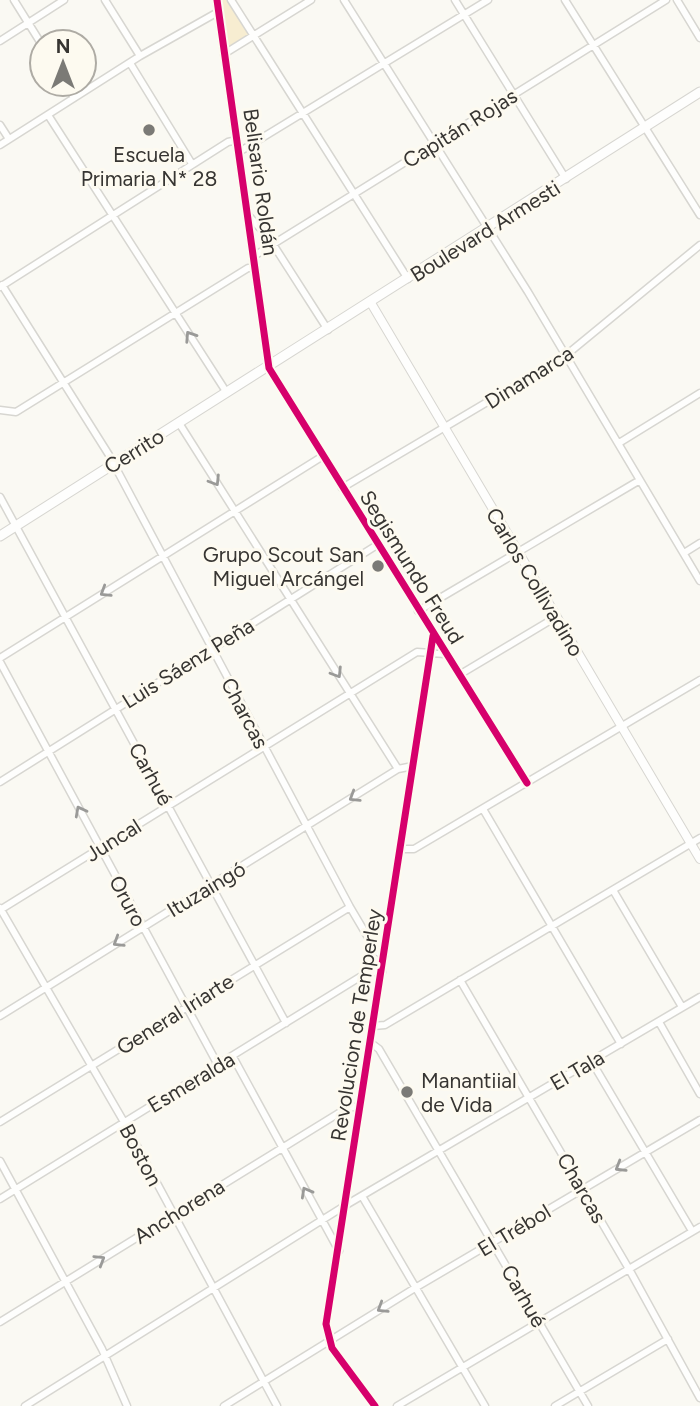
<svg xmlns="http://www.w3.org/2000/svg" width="700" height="1406" font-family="Figtree,sans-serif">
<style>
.green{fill:#f7edd1}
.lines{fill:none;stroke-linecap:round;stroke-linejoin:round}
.minor-casing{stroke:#d7d6d1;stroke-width:9}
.tertiary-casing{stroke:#d7d6d1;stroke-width:10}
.secondary-casing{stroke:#d7d6d1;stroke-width:11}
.minor{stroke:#fefefd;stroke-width:6}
.tertiary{stroke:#fefefd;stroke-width:8}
.secondary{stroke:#fefefd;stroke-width:9}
.cycleway-casing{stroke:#fdfaf0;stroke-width:11}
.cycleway{stroke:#d6006c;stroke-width:7}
.oneway{stroke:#9a9a98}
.poi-dot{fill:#7b7a76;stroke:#fdfaf0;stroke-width:2.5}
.labels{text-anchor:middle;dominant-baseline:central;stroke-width:6;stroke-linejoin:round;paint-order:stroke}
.street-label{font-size:21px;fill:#373532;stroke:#fdfaf0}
.poi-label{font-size:21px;fill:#373532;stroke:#fdfaf0}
</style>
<rect width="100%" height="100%" fill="#faf9f3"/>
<!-- green -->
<path class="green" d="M 217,0 L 231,0 L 255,37 L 224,54 Z"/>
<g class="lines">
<defs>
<path id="minor" d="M 14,0 L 42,45
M 105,0 L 140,56
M 231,0 L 408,279
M 344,0 L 528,292 L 700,581
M 455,0 L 566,179
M 565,0 L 700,215
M 677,0 L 700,38
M 0,41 L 64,0
M 224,54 L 311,0
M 130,63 L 192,164
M 66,84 L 74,98
M 48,115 L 227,393
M 0,125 L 9,139
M 0,145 L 140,56 L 218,12
M 239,152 L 488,0
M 248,215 L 269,238 L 328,330
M 254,256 L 666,0
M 2,285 L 109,455 L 350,907 L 376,951 L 384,956
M 0,287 L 228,142 L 237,140
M 269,368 L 527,783
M 0,410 L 16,412 L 248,268 L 255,268
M 179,423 L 398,769
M 619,443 L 700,393
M 342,488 L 565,356 L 700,245
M 0,497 L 286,1023
M 684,553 L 700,543
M 418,611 L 640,480
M 0,658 L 323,456
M 0,662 L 218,1065
M 459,675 L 556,617
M 0,782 L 377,545
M 483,809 L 621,1044
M 401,849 L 414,849 L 700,680
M 613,890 L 682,1007
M 0,908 L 124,1122 L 277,1406
M 0,910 L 417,652 L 445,654
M 460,980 L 629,1269 L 700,1398
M 0,1016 L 398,769 L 413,766
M 659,1022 L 700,1094
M 373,1026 L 385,1025 L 700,838
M 371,1043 L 379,1049 L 588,1406
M 233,1057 L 339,1251
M 592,1062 L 692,1231
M 0,1122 L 350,907
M 0,1161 L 102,1349 L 127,1406
M 362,1196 L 485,1406
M 0,1199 L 368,972 L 382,972
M 0,1322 L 347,1108 L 360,1106
M 25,1406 L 346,1205 L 700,997
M 224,1406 L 415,1288 L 700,1120
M 375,1406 L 332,1348 L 326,1324 L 433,636
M 397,1406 L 700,1227
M 555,1406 L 668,1339"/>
<path id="tertiary" d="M 217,0 L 269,368
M 371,303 L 700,859"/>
<path id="secondary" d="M 0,536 L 700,92"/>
</defs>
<!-- minor casing -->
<use href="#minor" class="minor-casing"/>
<!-- tertiary casing -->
<use href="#tertiary" class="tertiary-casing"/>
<!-- secondary casing -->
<use href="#secondary" class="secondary-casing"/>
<!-- minor -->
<use href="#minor" class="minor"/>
<!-- tertiary -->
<use href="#tertiary" class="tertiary"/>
<!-- secondary -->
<use href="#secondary" class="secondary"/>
<defs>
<path id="cycleway" d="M 217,0 L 269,368 L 527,783
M 375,1406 L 332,1348 L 326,1324 L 433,636"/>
</defs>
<!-- cycleway casing -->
<use href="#cycleway" class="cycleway-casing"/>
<!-- cycleway -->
<use href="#cycleway" class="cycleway"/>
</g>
<!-- one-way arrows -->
<defs><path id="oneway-chevron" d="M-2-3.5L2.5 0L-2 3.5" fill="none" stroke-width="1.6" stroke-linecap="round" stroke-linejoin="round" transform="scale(1.75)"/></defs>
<g class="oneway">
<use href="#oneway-chevron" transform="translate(190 336) rotate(-123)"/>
<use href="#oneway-chevron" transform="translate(215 481) rotate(58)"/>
<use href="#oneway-chevron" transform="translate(105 592) rotate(148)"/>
<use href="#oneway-chevron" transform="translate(337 673) rotate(58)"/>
<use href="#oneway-chevron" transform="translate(354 797) rotate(148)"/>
<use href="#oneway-chevron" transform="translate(80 811) rotate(-118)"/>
<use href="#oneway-chevron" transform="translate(118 942) rotate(148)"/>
<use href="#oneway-chevron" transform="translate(620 1167) rotate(149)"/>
<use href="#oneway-chevron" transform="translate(306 1192) rotate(-119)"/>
<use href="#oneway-chevron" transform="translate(100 1260) rotate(-32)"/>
<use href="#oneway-chevron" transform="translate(382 1308) rotate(148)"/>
</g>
<!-- markers -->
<g class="poi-dot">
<circle cx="149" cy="130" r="7"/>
<circle cx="378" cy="566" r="7"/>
<circle cx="407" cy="1092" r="7"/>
</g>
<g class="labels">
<!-- street labels -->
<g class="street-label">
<text transform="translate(460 128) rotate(-32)">Capitán Rojas</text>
<text transform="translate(261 182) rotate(82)">Belisario Roldán</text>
<text transform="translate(485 231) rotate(-32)">Boulevard Armesti</text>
<text transform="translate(529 377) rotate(-32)">Dinamarca</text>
<text transform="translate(134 451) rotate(-32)">Cerrito</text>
<text transform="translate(412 567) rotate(58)">Segismundo Freud</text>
<text transform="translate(535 582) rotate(59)">Carlos Collivadino</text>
<text transform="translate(188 663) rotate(-32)">Luis Sáenz Peña</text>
<text transform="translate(245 713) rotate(62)">Charcas</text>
<text transform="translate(151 774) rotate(61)">Carhué</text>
<text transform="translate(113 840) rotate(-32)">Juncal</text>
<text transform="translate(206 889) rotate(-31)">Ituzaingó</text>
<text transform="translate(128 901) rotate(62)">Oruro</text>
<text transform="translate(175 1014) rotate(-32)">General Iriarte</text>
<text transform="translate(356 1025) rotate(-81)">Revolucion de Temperley</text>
<text transform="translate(577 1070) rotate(-30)">El Tala</text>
<text transform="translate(191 1082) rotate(-31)">Esmeralda</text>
<text transform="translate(141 1155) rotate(62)">Boston</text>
<text transform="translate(582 1188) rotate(60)">Charcas</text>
<text transform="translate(179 1211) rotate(-32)">Anchorena</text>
<text transform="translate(514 1230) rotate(-31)">El Trébol</text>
<text transform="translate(524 1296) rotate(60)">Carhué</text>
</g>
<!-- poi labels -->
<g class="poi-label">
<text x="149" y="154">Escuela<tspan x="149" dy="24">Primaria N* 28</tspan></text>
<text x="364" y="554" text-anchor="end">Grupo Scout San<tspan x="364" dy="24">Miguel Arcángel</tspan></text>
<text x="421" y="1080" text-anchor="start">Manantiial<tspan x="421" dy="24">de Vida</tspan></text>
</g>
</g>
<!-- north arrow -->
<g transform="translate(63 63)"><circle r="33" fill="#fdfaf0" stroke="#aeaba4" stroke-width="2"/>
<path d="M0-5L12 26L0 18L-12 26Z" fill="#7b7a76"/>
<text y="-10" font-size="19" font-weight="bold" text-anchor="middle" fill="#373532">N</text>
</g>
</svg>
